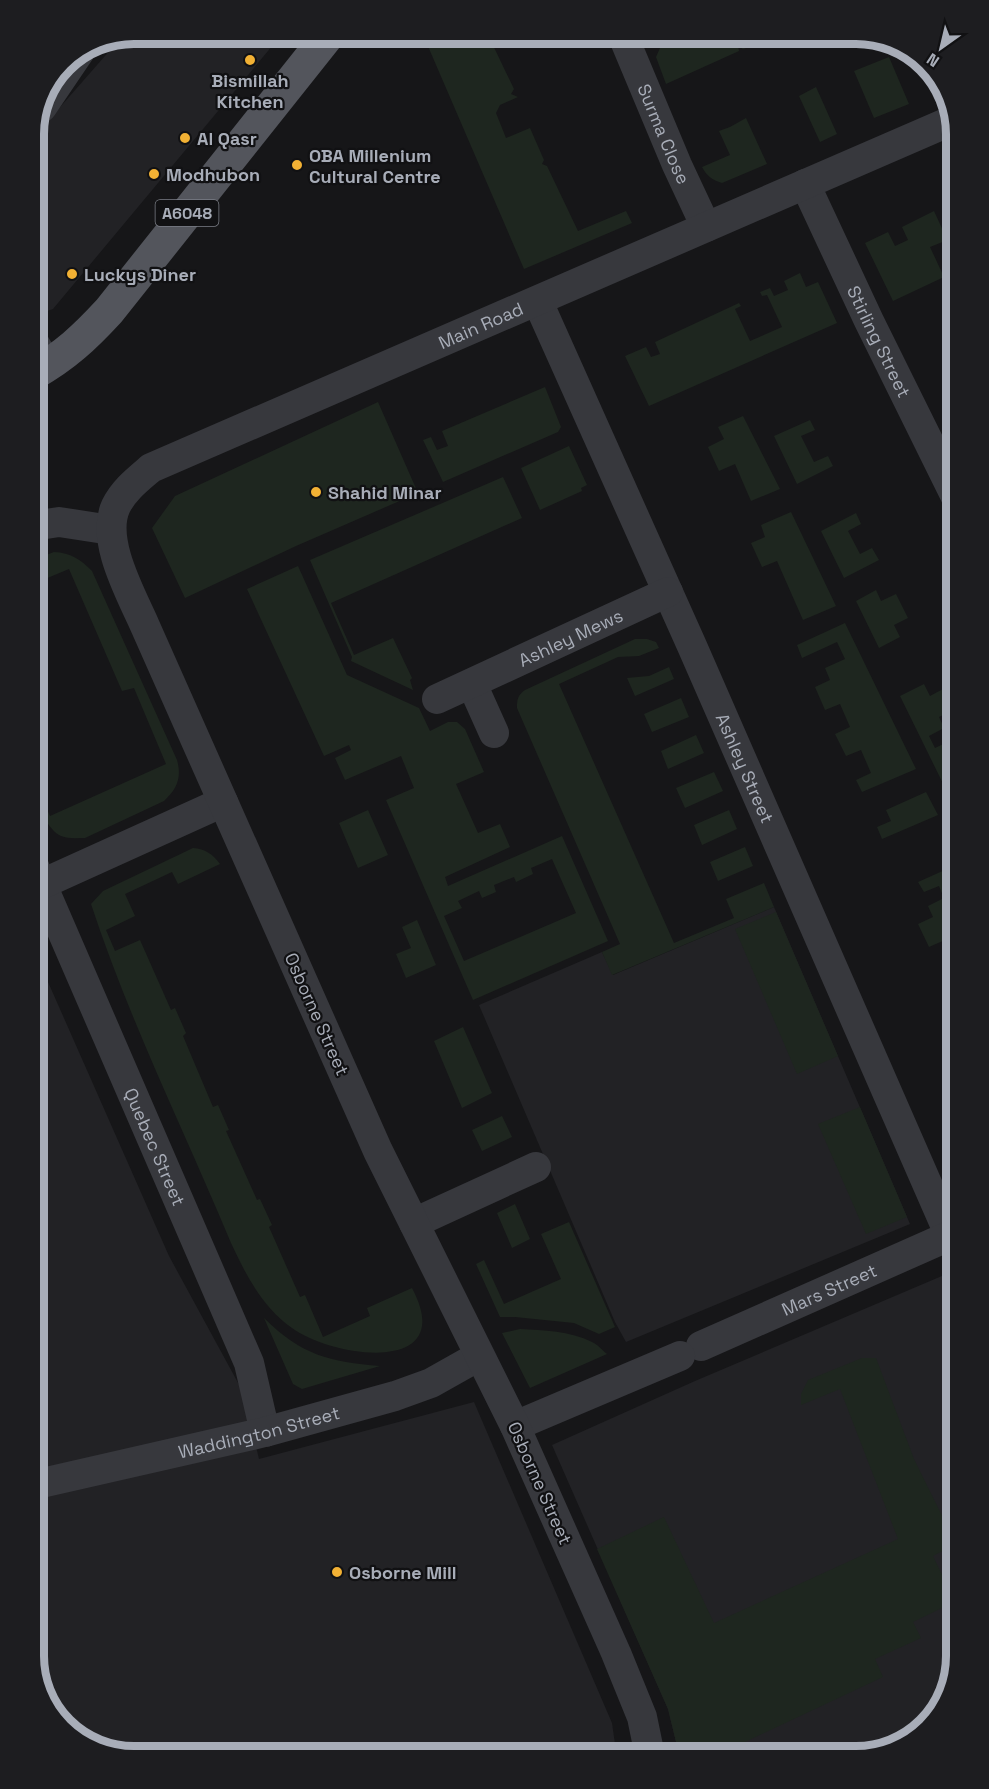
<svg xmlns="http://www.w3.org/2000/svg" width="989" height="1789" font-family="'Space Grotesk',sans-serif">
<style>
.built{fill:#222225}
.green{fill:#1e261f;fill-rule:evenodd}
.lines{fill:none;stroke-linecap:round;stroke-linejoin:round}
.minor{stroke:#37383d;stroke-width:30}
.primary{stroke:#53555c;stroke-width:33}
.poi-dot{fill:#f2b134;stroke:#111113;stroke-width:2}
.labels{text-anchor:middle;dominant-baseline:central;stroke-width:4.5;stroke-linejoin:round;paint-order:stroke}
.shield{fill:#111113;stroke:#7b7e86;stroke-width:1.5}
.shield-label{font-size:16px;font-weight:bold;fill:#a8adb8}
.poi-label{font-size:18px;font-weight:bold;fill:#a8adb8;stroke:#111113;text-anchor:start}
.street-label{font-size:18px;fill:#a8adb8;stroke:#111113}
.rim{fill:none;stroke:#a8adb8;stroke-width:8}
</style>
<rect width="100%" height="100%" fill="#161618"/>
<!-- built -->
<path class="built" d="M 278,39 L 53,309 L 47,311 L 33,286 L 33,138 L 119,40 Z
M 774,907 L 910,1224 L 626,1342 L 615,1322 L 479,1005 L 602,952 L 613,975 Z
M 33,948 L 169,1256 L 243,1392 L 259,1459 L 474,1402 L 612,1723 L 616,1751 L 127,1756 L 77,1739 L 41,1694 L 33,1655 Z
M 956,1270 L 956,1656 L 939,1712 L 894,1748 L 678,1750 L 668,1709 L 552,1445 L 695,1381 Z"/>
<!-- green -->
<path class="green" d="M 740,34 L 746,48 L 743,49 L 738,46 L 739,51 L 666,84 L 656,57 L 660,48 L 685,35 Z
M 424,37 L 489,37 L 514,89 L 511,94 L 518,97 L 500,105 L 496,113 L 506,138 L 530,128 L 544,160 L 542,164 L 547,166 L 578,231 L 626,211 L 632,223 L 524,269 Z
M 889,57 L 909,104 L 874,118 L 854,71 Z
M 816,87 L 837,134 L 820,142 L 799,96 Z
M 746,118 L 767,164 L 722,183 C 712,180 707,176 702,167 L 730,155 L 719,131 L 730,127 Z
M 934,211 L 945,235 L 956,229 L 956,261 L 945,241 L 930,247 L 944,277 L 893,301 L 865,243 L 888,232 L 895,246 L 908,240 L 902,227 Z
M 800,273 L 806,287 L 818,282 L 837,323 L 649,406 L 625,356 L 646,347 L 651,357 L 660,354 L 655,342 L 739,303 L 741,306 L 735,309 L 750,341 L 782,327 L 767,295 L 762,296 L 760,292 L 770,288 L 774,296 L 788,290 L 784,281 Z
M 545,387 L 561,427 L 558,432 L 443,482 L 423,440 L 431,437 L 437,450 L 448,446 L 442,431 Z
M 378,402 L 418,493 L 296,546 L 185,598 L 152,528 L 175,496 Z
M 743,416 L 780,489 L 751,501 L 735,464 L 719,471 L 708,447 L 724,439 L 718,427 Z
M 810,420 L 815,430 L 801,436 L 814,462 L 828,456 L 833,466 L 797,484 L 774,436 Z
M 569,446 L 587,485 L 581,488 L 582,491 L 540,510 L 521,468 Z
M 503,477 L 522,518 L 331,603 L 354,655 L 393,638 L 412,678 L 410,680 L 413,690 L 351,661 L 352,657 L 310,560 Z
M 791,512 L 836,606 L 803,620 L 777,561 L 762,567 L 751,543 L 765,537 L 761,525 Z
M 856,513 L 861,524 L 848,531 L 860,554 L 872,548 L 879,560 L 844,578 L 821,531 Z
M 54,552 C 71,553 80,559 92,571 L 177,760 C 182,778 177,789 164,801 L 85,838 C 77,838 68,839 61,836 C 49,831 36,805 33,792 C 32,788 33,782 33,778 L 50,816 L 166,764 L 134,688 L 122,691 L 69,569 L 33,584 L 33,560 Z
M 298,566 L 347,675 L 419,708 L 430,731 L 448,722 L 457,722 L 465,729 L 484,772 L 456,784 L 478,833 L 500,824 L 510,847 L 445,877 L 448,886 L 562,836 L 608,941 L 473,1000 L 386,800 L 414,788 L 401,756 L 345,780 L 335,758 L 351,750 L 349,745 L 324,756 L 247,589 ZM 552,859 L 576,913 L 464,961 L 444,916 L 462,908 L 458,901 L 479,891 L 482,898 L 496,892 L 494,885 L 514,877 L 516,882 L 533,874 L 531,868 Z
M 876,590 L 881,601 L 896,594 L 908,618 L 894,625 L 900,637 L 879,648 L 856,601 Z
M 845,623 L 916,769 L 862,792 L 856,780 L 871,773 L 861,750 L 846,756 L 835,734 L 850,727 L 840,704 L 825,710 L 815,687 L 830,680 L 825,668 L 845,659 L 837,642 L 802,658 L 797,645 Z
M 635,639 L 647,639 L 656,642 L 659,648 L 639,656 L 618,657 L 559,684 L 674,943 L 734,918 L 726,899 L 764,883 L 774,907 L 612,975 L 602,952 L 620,944 L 517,708 C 517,699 518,695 525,690 Z
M 669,667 L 674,679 L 635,696 L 627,678 L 649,676 Z
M 924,684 L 930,696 L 943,689 L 953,710 L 939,717 L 944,728 L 929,736 L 935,748 L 956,738 L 956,810 L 900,696 Z
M 681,698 L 689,717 L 652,732 L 644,714 Z
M 696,735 L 704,753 L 668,769 L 661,751 Z
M 714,772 L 723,791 L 685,808 L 676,788 Z
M 926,792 L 938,815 L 882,839 L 877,827 L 891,821 L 886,810 Z
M 368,810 L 388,855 L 358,868 L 339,823 Z
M 729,810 L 737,829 L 702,845 L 694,825 Z
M 745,847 L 753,866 L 718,881 L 710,862 Z
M 193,848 C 205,849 213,854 220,864 L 178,884 L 172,872 L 125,894 L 135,916 L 106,930 L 115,951 L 140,940 L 171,1010 L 175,1008 L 186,1033 L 183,1036 L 213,1107 L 218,1105 L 229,1130 L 226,1131 L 257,1200 L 260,1199 L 272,1225 L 269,1227 L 300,1297 L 305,1295 L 323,1337 L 370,1316 L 367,1308 L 412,1288 C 459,1376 333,1358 292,1328 C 262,1307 246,1275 231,1243 C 184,1130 129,1020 91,904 L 103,891 Z
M 956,865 L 956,964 L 945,940 L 929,947 L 918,924 L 933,917 L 928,906 L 944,898 L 939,886 L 924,892 L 918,882 Z
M 776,912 L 838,1056 L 797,1074 L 735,929 Z
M 417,920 L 436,965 L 406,978 L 396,954 L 411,948 L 402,927 Z
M 463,1027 L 492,1093 L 462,1108 L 434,1041 Z
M 860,1107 L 907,1217 L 866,1234 L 818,1124 Z
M 502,1116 L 512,1137 L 482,1151 L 472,1130 Z
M 515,1204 L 530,1239 L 512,1248 L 497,1213 Z
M 569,1222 L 615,1327 L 599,1334 L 574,1323 L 515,1317 L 500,1317 L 476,1264 L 484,1260 L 504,1304 L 561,1279 L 541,1234 Z
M 264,1318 C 301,1355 330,1362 380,1366 L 302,1389 L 293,1384 Z
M 520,1329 C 543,1330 570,1331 592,1342 C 597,1344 602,1350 607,1354 L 530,1388 L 502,1333 Z
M 862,1358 L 876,1358 L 914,1459 L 956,1544 L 933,1556 L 953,1597 L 944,1601 L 946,1606 L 913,1622 L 921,1638 L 875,1659 L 883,1677 L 728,1750 L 678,1750 L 668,1709 L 597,1549 L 664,1517 L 714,1623 L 898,1539 L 840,1389 L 801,1405 L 801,1394 L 808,1380 Z"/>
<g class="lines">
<!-- minor -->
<g class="minor">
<path id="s1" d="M 623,36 L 677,165 L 706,227"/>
<path d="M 42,107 L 80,51"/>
<path id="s2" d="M 805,184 L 869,321 L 956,497"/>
<path id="s3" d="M 538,302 L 692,646 L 950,1236"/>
<path d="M 33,341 L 48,366"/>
<path d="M 33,526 L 59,522 L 111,530"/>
<path d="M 472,684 L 494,733"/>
<path id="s4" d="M 437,699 L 668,592"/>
<path id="s5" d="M 33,864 L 249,1363 L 265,1432"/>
<path d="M 42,884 L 223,802"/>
<path d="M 414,1223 L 536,1167"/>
<path id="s6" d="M 701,1346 L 956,1233"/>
<path d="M 515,1426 L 680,1356"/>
<path id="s7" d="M 33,1485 L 265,1432 L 395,1396 L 431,1383 L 479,1356"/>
<path id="s8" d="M 649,1751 L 642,1717 L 616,1653 L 515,1426 L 378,1151 L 145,626 C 131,594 100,540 116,506 C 124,490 137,480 151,468 L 953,120"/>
</g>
<!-- primary -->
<path class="primary" d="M 33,374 C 65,356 85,337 109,311 L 326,38"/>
</g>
<!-- markers -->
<g class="poi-dot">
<circle cx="250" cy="60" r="6"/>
<circle cx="185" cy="138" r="6"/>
<circle cx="297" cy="165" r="6"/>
<circle cx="154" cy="174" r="6"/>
<circle cx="72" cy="274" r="6"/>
<circle cx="316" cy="492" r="6"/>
<circle cx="337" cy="1572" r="6"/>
</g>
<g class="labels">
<!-- shield labels -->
<rect class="shield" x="155.5" y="200" width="63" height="26" rx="4.5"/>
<g class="shield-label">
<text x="187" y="213">A6048</text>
</g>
<!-- poi labels -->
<g class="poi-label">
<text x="250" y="80" text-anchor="middle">Bismillah<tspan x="250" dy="21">Kitchen</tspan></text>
<text x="197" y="138">Al Qasr</text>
<text x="309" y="155">OBA Millenium<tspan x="309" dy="21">Cultural Centre</tspan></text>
<text x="166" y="174">Modhubon</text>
<text x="84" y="274">Luckys Diner</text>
<text x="328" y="492">Shahid Minar</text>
<text x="349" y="1572">Osborne Mill</text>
</g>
<!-- street labels -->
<g class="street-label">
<text stroke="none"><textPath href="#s1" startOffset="106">Surma Close</textPath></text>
<text stroke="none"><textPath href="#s8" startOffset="1772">Main Road</textPath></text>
<text stroke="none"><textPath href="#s2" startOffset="174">Stirling Street</textPath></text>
<text stroke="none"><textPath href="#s4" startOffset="147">Ashley Mews</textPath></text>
<text stroke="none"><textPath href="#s3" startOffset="510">Ashley Street</textPath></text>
<text transform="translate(317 1014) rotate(66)">Osborne Street</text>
<text stroke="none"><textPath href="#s5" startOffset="308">Quebec Street</textPath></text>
<text stroke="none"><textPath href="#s6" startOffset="140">Mars Street</textPath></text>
<text stroke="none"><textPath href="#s7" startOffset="232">Waddington Street</textPath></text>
<text transform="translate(540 1483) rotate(66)">Osborne Street</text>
</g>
</g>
<!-- crop -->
<path d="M0 0H989V1789H0ZM134 44H856A90 90 0 0 1 946 134V1656A90 90 0 0 1 856 1746H134A90 90 0 0 1 44 1656V134A90 90 0 0 1 134 44Z" fill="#1d1d20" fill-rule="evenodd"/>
<path class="rim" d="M134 44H856A90 90 0 0 1 946 134V1656A90 90 0 0 1 856 1746H134A90 90 0 0 1 44 1656V134A90 90 0 0 1 134 44Z"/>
<!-- north arrow -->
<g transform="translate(941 48) rotate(214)" stroke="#111113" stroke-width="4.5" paint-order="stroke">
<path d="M0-4.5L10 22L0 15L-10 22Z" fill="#a8adb8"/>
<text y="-9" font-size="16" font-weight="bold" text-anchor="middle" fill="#a8adb8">N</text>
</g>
</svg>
